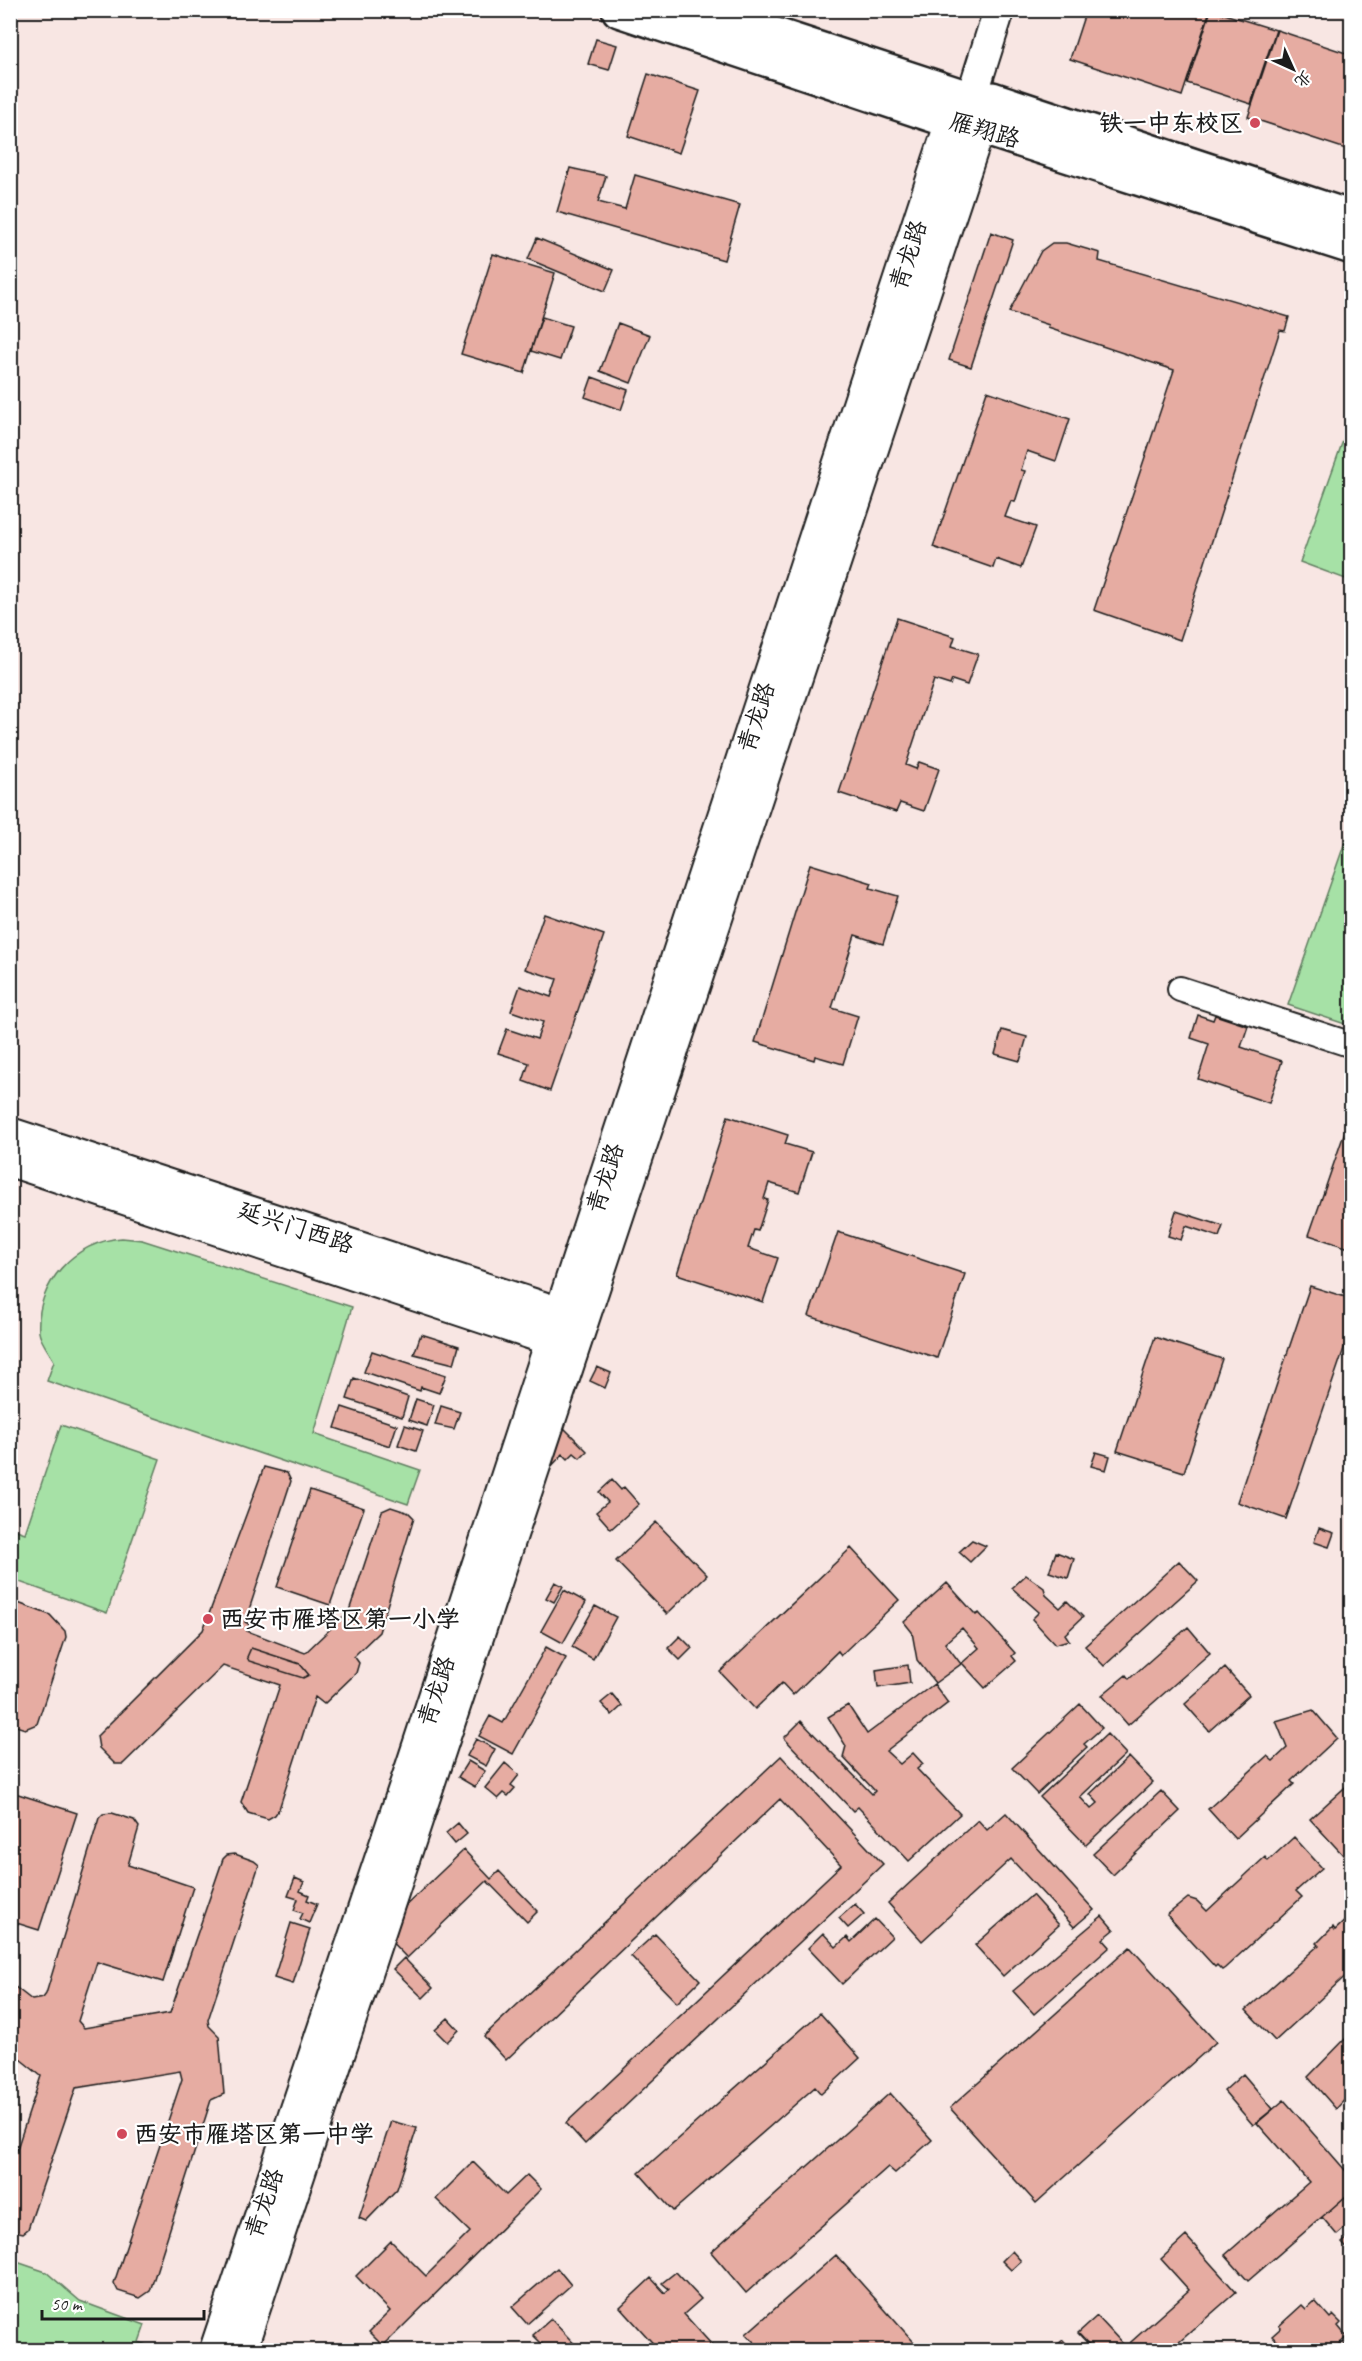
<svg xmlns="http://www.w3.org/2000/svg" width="1362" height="2361" font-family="Caveat,'LXGW WenKai TC',sans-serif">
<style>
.green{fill:#a6e1a6;stroke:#617e61;stroke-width:1.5}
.building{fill:#e6aca2;stroke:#1c1c1c;stroke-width:1.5;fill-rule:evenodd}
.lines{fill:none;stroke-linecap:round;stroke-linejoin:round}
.minor-casing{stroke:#1c1c1c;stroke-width:28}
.tertiary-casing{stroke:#1c1c1c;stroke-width:34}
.secondary-casing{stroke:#1c1c1c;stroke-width:38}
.minor{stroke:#fff;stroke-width:24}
.tertiary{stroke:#fff;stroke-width:30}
.secondary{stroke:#fff;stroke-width:33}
.poi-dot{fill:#d1495b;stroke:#fff;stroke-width:2}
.labels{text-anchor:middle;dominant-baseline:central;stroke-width:4.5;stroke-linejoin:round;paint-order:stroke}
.poi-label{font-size:24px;font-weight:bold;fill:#1c1c1c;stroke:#fff;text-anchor:start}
.street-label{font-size:24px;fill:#1c1c1c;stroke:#fff}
</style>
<rect width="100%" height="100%" fill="#f8e6e3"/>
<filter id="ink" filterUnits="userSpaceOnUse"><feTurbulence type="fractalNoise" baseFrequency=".0167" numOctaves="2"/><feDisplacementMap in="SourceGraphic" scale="12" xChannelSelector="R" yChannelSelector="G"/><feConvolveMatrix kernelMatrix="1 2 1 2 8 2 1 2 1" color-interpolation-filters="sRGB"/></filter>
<g filter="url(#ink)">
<!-- green -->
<path class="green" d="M 1351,418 L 1351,581 L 1300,562 Z
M 1351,825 L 1351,1026 L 1288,1005 Z
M 122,1238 L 142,1240 L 352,1307 L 314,1434 L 420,1470 L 408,1504 L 47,1381 L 54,1361 C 50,1353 40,1341 39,1332 C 35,1284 75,1241 122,1238 Z
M 61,1425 L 160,1459 L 107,1613 L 11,1579 L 11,1528 L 25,1533 Z
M 11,2260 L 46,2272 L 80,2301 L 145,2325 L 139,2342 L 148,2346 L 147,2350 L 11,2350 Z"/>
<!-- building -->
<path class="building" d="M 1086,10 L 1210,10 L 1182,96 L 1070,59 Z
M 1211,10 L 1276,30 L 1251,104 L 1187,83 Z
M 1277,30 L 1352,55 L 1352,151 L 1248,117 Z
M 596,39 L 617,45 L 609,70 L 588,64 Z
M 648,74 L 700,91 L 679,153 L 628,136 Z
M 570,168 L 606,176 L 598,202 L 625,209 L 635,175 L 740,205 L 724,260 L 557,212 Z
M 991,232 L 1013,240 L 971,367 L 949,360 Z
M 537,238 L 614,270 L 605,291 L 528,259 Z
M 1052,243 L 1066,243 L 1100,253 L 1099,261 L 1289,317 L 1285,331 L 1280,330 L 1180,640 L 1094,610 L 1174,370 L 1048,328 L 1049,325 L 1009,312 L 1041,251 Z
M 493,254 L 555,273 L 524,373 L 461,354 Z
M 542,317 L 571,326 L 560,360 L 531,351 Z
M 618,323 L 650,335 L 631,383 L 600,371 Z
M 592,377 L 628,390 L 621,410 L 585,397 Z
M 987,391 L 1070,419 L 1056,461 L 1027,451 L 1021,470 L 1025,471 L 1015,502 L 1011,501 L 1005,517 L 1036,527 L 1021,568 L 996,559 L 993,568 L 933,547 Z
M 897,618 L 955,637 L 952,646 L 978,654 L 967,685 L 952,680 L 950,685 L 934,680 L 906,765 L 916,769 L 919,762 L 939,769 L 924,811 L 900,803 L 896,812 L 839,793 Z
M 810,864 L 872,883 L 870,888 L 898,896 L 883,944 L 855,935 L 832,1008 L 858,1016 L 843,1064 L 815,1056 L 814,1060 L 755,1042 Z
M 544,914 L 604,935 L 550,1091 L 523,1081 L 529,1063 L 498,1053 L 507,1029 L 537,1039 L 543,1022 L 511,1011 L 520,986 L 551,997 L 557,979 L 525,969 Z
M 1198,1015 L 1213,1020 L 1215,1015 L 1248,1026 L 1241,1047 L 1282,1061 L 1269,1103 L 1198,1079 L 1209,1044 L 1191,1038 Z
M 1002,1030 L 1027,1037 L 1020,1061 L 995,1054 Z
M 1352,1111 L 1352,1249 L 1309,1235 Z
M 728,1116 L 788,1135 L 785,1144 L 812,1152 L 799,1192 L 769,1183 L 764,1199 L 768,1200 L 758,1231 L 754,1230 L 748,1248 L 778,1258 L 763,1302 L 677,1274 Z
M 1176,1211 L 1223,1226 L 1219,1237 L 1186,1226 L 1181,1240 L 1168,1236 Z
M 838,1232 L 965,1274 L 937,1358 L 809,1316 Z
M 1310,1286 L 1352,1299 L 1352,1325 L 1286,1519 L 1237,1502 Z
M 421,1334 L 459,1346 L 454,1364 L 414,1354 Z
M 1155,1337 L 1222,1359 L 1184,1472 L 1117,1451 Z
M 372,1351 L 446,1375 L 439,1393 L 421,1387 L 420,1391 L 364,1372 Z
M 597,1367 L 611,1373 L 605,1388 L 590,1381 Z
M 354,1378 L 408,1397 L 402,1417 L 347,1399 Z
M 416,1399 L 434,1405 L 427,1426 L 409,1420 Z
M 441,1406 L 460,1412 L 454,1429 L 435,1425 Z
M 342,1407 L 397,1425 L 390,1446 L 335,1428 Z
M 560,1424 L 587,1451 L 580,1458 L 574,1453 L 568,1459 L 563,1454 L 547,1471 Z
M 405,1425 L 423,1431 L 416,1451 L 398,1445 Z
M 1096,1452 L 1110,1456 L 1106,1470 L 1091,1466 Z
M 264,1467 L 287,1473 L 291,1481 L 245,1622 L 249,1624 L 247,1631 L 305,1653 L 349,1611 L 382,1511 L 391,1507 L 409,1513 L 414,1518 L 379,1632 L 354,1656 L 359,1663 L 356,1673 L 324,1704 L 315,1697 L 279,1809 L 275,1815 L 268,1819 L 248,1813 L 241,1802 L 280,1685 L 223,1666 L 123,1764 L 115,1764 L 99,1748 L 97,1736 L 203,1630 ZM 251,1648 L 300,1664 L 309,1675 L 303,1678 L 249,1661 L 247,1657 Z
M 612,1480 L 621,1490 L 624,1487 L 639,1504 L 611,1529 L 596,1512 L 608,1502 L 599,1492 Z
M 310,1490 L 364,1508 L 330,1605 L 277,1587 Z
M 656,1522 L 707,1575 L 667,1614 L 616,1561 Z
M 1319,1528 L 1334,1533 L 1329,1547 L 1314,1542 Z
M 972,1540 L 986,1546 L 970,1562 L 959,1552 Z
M 851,1548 L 899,1600 L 841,1655 L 838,1651 L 793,1695 L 782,1683 L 755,1709 L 720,1672 Z
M 1056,1552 L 1074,1559 L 1068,1578 L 1049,1572 Z
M 1179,1561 L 1198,1581 L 1104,1666 L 1085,1646 Z
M 1026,1575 L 1044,1588 L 1046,1595 L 1060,1608 L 1067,1601 L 1083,1617 L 1065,1634 L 1069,1640 L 1055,1644 L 1032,1619 L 1039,1612 L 1012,1588 Z
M 555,1582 L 563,1586 L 554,1602 L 546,1598 Z
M 947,1583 L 976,1615 L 979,1613 L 1015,1653 L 1012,1656 L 1016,1661 L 985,1688 L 962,1663 L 979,1648 L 962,1628 L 945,1643 L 961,1664 L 935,1683 L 917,1660 L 912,1632 L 904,1622 Z
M 564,1590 L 586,1602 L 563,1643 L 541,1631 Z
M 10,1600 L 50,1615 L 65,1631 L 66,1637 L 37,1724 L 25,1729 L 10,1724 Z
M 595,1606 L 616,1617 L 593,1659 L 572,1647 Z
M 1188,1627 L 1210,1653 L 1128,1725 L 1102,1695 L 1126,1675 L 1129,1679 Z
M 680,1636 L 692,1648 L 680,1660 L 668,1648 Z
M 546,1647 L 566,1658 L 513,1754 L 479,1736 L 490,1716 L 503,1723 Z
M 251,1648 L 300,1664 L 309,1675 L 303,1678 L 249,1661 L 247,1657 Z
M 908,1665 L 910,1683 L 878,1688 L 876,1670 Z
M 1225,1668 L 1249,1695 L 1209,1731 L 1185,1704 Z
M 934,1684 L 948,1703 L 886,1751 L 900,1764 L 913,1753 L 923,1764 L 917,1769 L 960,1814 L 909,1861 L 858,1807 L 853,1811 L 784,1738 L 801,1721 L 872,1794 L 875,1791 L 843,1757 L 846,1746 L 828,1717 L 848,1705 L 867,1734 Z
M 612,1694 L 622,1706 L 612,1715 L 601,1703 Z
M 1080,1704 L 1102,1728 L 1084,1744 L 1087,1747 L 1037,1794 L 1012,1768 Z
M 1313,1710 L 1337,1738 L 1291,1781 L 1294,1784 L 1235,1839 L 1208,1809 L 1267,1756 L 1273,1761 L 1287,1748 L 1276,1721 Z
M 1107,1734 L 1126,1754 L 1080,1797 L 1091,1809 L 1098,1803 L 1090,1794 L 1129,1757 L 1153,1782 L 1086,1845 L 1040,1797 Z
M 476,1739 L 495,1749 L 486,1766 L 467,1756 Z
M 781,1756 L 883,1864 L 585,2144 L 566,2123 L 841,1865 L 780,1799 L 506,2060 L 484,2036 Z
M 468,1761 L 485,1771 L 475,1787 L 458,1777 Z
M 505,1763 L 519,1775 L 511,1785 L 515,1788 L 508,1796 L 504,1793 L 498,1799 L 485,1788 Z
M 1352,1781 L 1352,1849 L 1344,1856 L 1310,1819 Z
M 1161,1791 L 1180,1811 L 1113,1875 L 1093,1854 Z
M 12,1792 L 77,1813 L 39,1930 L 10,1921 Z
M 112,1813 L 134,1820 L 139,1827 L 128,1865 L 193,1887 L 163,1982 L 97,1962 L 78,2021 L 84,2028 L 170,2013 L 223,1859 L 227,1855 L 235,1854 L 254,1861 L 259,1865 L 208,2020 L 209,2026 L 219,2036 L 224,2094 L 211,2100 L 150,2291 L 140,2298 L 118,2291 L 114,2283 L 182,2079 L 180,2071 L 76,2088 L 28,2229 L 23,2233 L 10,2230 L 10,2170 L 41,2076 L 10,2051 L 10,1983 L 32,2000 L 43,1998 L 46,1994 L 99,1818 L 103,1814 Z
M 1006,1813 L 1094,1910 L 1074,1927 L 1011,1859 L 922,1941 L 888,1903 L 978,1820 L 987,1830 Z
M 458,1823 L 467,1834 L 455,1844 L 446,1833 Z
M 1294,1837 L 1322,1868 L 1296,1891 L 1302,1897 L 1225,1968 L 1222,1970 L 1217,1965 L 1215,1967 L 1167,1915 L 1188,1898 L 1197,1901 L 1207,1911 L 1265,1857 L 1268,1861 Z
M 464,1850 L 491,1879 L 499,1871 L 538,1911 L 527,1922 L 487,1881 L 407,1958 L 380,1930 Z
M 295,1878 L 304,1882 L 300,1891 L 309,1895 L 307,1900 L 317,1904 L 309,1923 L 300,1919 L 303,1913 L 294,1910 L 298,1899 L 288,1896 Z
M 1032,1895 L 1059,1925 L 1003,1976 L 975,1945 Z
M 855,1904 L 864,1914 L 848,1928 L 839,1918 Z
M 1352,1911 L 1352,1970 L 1275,2041 L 1246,2010 L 1319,1945 L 1317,1943 L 1333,1927 L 1335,1930 L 1350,1916 L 1348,1914 Z
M 1102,1916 L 1114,1930 L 1103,1939 L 1110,1947 L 1034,2014 L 1013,1991 Z
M 875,1919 L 892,1937 L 842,1984 L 808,1948 L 823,1933 L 836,1947 L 847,1937 L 851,1942 Z
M 291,1923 L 310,1929 L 293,1984 L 274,1978 Z
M 655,1934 L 700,1980 L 677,2003 L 631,1956 Z
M 1130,1947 L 1216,2042 L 1036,2203 L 950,2108 Z
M 404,1958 L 433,1988 L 423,1998 L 393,1969 Z
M 820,2013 L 860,2058 L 821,2094 L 815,2087 L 673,2211 L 639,2173 Z
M 448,2018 L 459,2030 L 447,2042 L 435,2030 Z
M 1348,2036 L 1352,2037 L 1352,2092 L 1336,2109 L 1308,2077 Z
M 1243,2074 L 1273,2109 L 1253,2125 L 1224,2091 Z
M 890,2093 L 932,2140 L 895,2173 L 888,2167 L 746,2293 L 711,2252 Z
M 1284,2100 L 1352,2178 L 1352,2191 L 1248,2281 L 1225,2255 L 1309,2182 L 1257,2123 Z
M 391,2121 L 417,2128 L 397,2189 L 366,2221 L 359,2218 Z
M 473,2162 L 506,2195 L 527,2175 L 541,2189 L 383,2346 L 369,2332 L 390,2311 L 356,2276 L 391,2241 L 426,2276 L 470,2232 L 436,2199 Z
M 1352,2191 L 1352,2222 L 1337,2235 L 1322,2217 Z
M 1352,2234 L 1352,2254 L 1342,2243 Z
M 1186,2236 L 1236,2292 L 1170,2350 L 1122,2350 L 1189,2290 L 1161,2259 Z
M 1012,2251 L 1021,2261 L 1011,2270 L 1002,2261 Z
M 836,2255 L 921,2350 L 762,2350 L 746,2334 Z
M 557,2268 L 571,2285 L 527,2324 L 512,2307 Z
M 676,2272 L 701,2299 L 684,2314 L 712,2345 L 707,2350 L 659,2350 L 620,2307 L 651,2278 L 665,2293 L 669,2289 L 662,2283 Z
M 1315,2301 L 1330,2318 L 1333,2315 L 1341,2323 L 1338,2326 L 1347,2337 L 1339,2344 L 1342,2347 L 1352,2339 L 1352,2350 L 1285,2350 L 1272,2336 L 1281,2328 L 1279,2326 L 1302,2305 L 1306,2309 Z
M 1097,2316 L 1123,2344 L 1116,2350 L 1094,2350 L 1078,2333 Z
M 551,2319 L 580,2350 L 548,2350 L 533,2335 Z
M 1063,2340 L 1072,2350 L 1051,2350 Z"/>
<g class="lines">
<defs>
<path id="minor" d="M 1180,989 L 1352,1045"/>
<path id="tertiary" d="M 10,1133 L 579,1319
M 10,1161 L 571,1347
M 215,2350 L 412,1764 L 951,121 L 971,99 L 999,10
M 241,2350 L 980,127 L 990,104"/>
<path id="secondary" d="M 619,10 L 951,121 L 980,127 L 1352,247
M 700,10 L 971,99 L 992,99 L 1352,218"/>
</defs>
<!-- minor casing -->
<use href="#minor" class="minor-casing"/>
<!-- tertiary casing -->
<use href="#tertiary" class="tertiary-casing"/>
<!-- secondary casing -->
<use href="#secondary" class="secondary-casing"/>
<!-- minor -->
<use href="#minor" class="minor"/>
<!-- tertiary -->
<use href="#tertiary" class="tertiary"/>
<!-- secondary -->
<use href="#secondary" class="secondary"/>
</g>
</g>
<!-- markers -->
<g class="poi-dot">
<circle cx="1255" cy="123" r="6"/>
<circle cx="208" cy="1619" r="6"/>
<circle cx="122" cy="2134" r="6"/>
</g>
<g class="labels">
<!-- poi labels -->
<g class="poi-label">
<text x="1243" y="123" text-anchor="end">铁一中东校区</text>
<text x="220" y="1619">西安市雁塔区第一小学</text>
<text x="134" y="2134">西安市雁塔区第一中学</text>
</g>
<!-- street labels -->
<g class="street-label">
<text transform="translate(985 130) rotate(16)">雁翔路</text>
<text transform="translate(908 255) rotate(-72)">青龙路</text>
<text transform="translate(756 717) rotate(-72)">青龙路</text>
<text transform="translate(605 1178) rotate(-72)">青龙路</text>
<text transform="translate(296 1227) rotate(18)">延兴门西路</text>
<text transform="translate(436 1691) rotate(-72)">青龙路</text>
<text transform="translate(264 2203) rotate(-71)">青龙路</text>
</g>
</g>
<!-- margin -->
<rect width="1362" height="2361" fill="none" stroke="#fff" stroke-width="36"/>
<rect x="18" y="18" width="1326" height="2325" fill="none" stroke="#1c1c1c" stroke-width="2" filter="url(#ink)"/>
<!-- north arrow -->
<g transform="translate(1293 69) rotate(135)" stroke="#ffffff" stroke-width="4.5" paint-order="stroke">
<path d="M0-4.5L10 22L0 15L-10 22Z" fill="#1c1c1c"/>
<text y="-9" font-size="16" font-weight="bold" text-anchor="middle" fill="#1c1c1c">北</text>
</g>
<!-- scale -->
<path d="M42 2310v9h162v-9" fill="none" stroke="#1c1c1c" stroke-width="3"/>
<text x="51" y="2310" font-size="18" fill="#1c1c1c" stroke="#ffffff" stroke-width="4.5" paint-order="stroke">50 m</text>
</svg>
